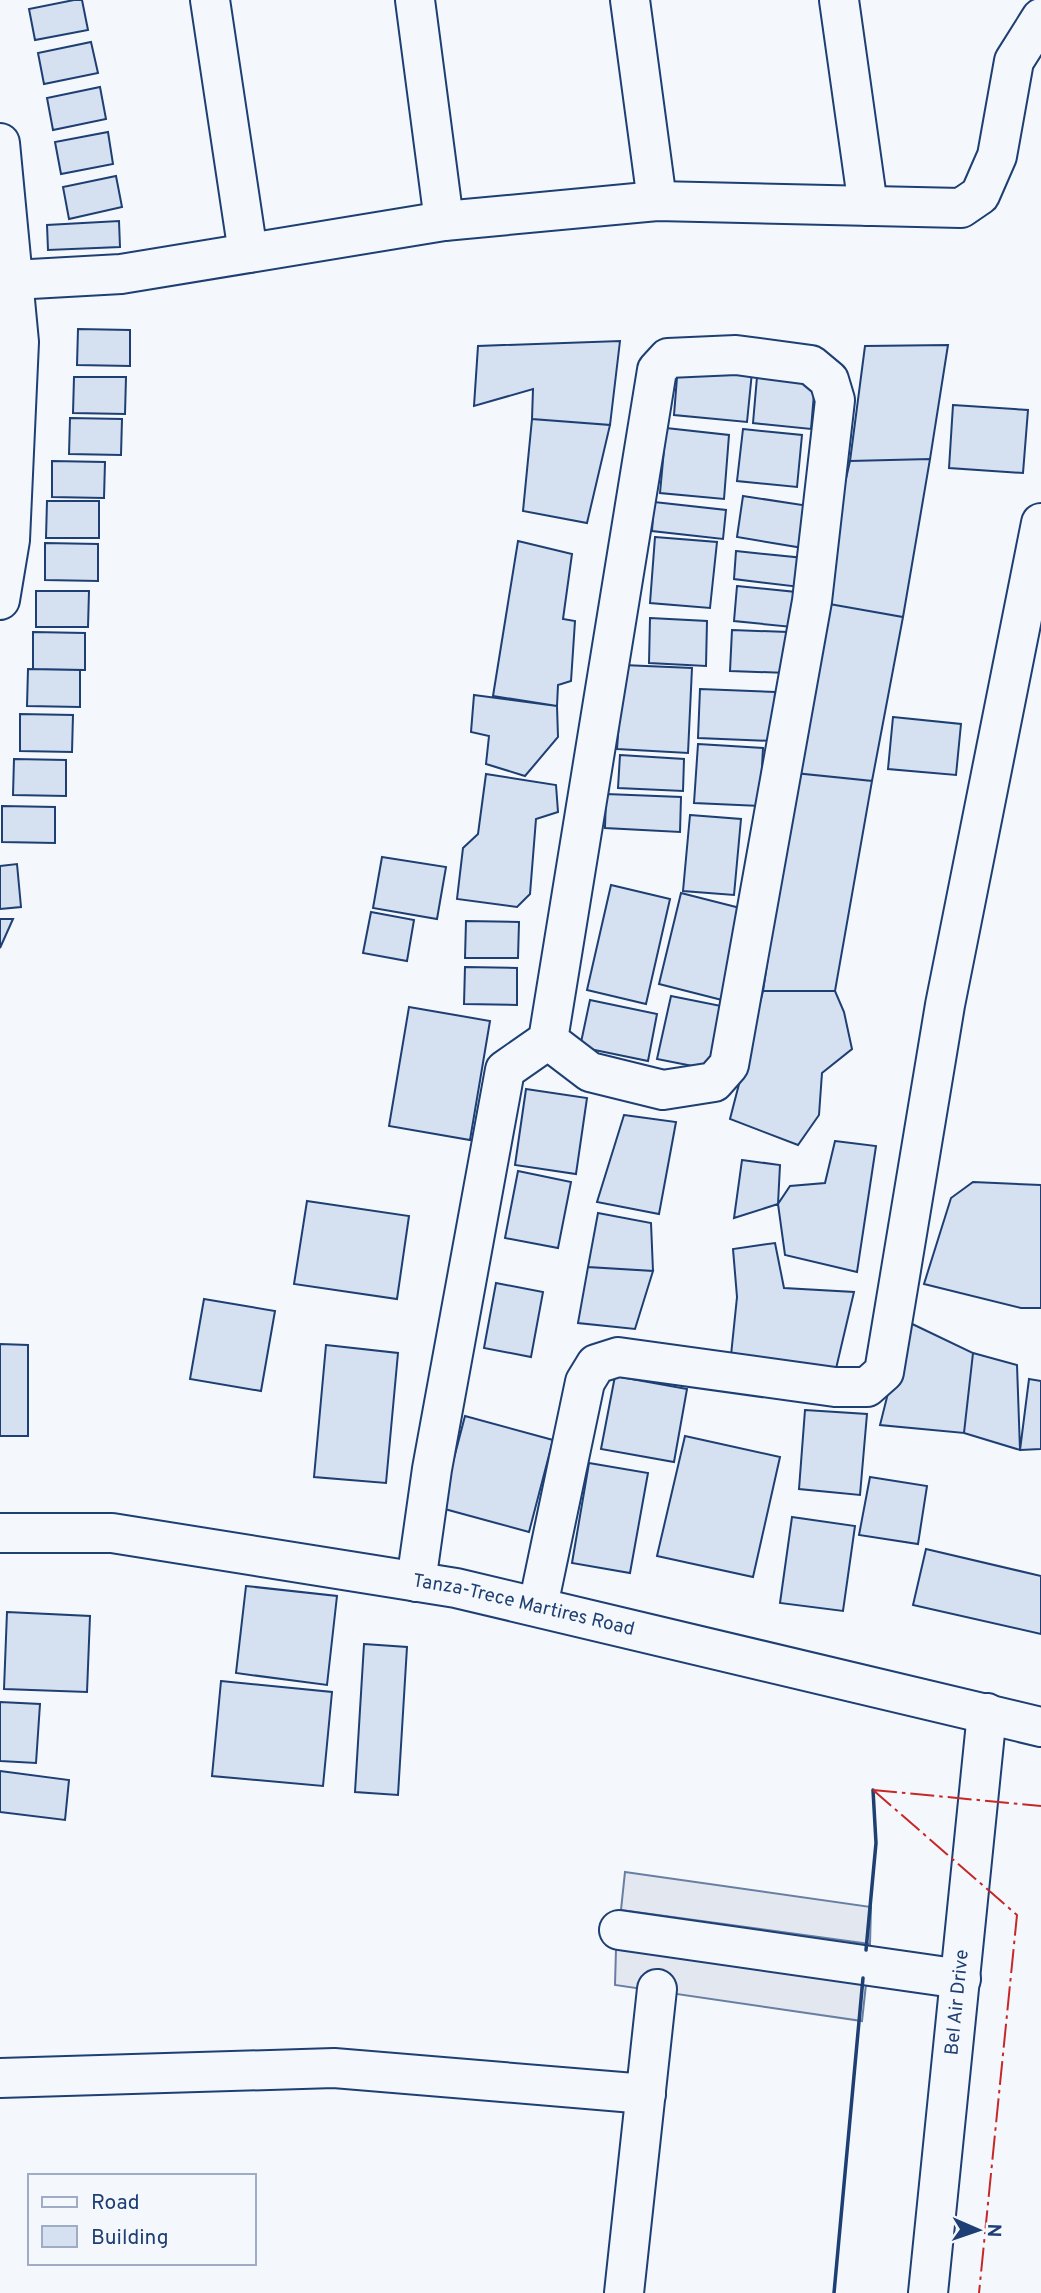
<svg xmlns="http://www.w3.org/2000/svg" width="1041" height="2293" font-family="Overpass,sans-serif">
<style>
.parking{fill:#e3e8f0;stroke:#687fa3;stroke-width:2}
.building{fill:#d5e0f0;stroke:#1d3f73;stroke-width:2}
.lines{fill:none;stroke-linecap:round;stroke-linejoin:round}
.minor-casing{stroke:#1d3f73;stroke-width:42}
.major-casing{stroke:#1d3f73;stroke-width:42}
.minor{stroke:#f4f7fb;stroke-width:38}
.major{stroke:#f4f7fb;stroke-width:38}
.wall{stroke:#1d3f73;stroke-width:3.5}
.power{stroke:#c62828;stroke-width:2;stroke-dasharray:24 5 3.5 5;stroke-linecap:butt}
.labels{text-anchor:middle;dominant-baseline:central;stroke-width:5;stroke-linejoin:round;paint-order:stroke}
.street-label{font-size:19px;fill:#1d3f73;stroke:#f4f7fb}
</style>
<rect width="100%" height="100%" fill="#f4f7fb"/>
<!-- parking -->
<path class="parking" d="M 625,1872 L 871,1907 L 870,1944 L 621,1910 Z
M 616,1949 L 866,1984 L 862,2021 L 615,1985 Z"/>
<!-- building -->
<path class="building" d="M 74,0 L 82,0 L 88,30 L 35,40 L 29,9 Z
M 91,42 L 98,73 L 44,84 L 38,53 Z
M 100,87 L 106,119 L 53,130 L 47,98 Z
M 108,132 L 113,164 L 61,174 L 55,142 Z
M 116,176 L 122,207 L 69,219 L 63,187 Z
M 119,221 L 120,247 L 48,250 L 47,225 Z
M 78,329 L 130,330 L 130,366 L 77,365 Z
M 620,341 L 610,425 L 532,419 L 533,389 L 474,406 L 478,346 Z
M 948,345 L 930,459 L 850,461 L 865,346 Z
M 678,365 L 752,372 L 747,422 L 674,415 Z
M 74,377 L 126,377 L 125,414 L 73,413 Z
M 757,377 L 815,382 L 811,429 L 753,423 Z
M 953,405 L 1028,410 L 1023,473 L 949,468 Z
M 70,418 L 122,419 L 121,455 L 69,454 Z
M 532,419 L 610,425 L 587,523 L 523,511 Z
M 666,428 L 729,435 L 724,499 L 660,493 Z
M 743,429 L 802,435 L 797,487 L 737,481 Z
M 930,459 L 903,617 L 818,602 L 850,461 Z
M 52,461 L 105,462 L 104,498 L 52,497 Z
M 743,496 L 809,506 L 803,548 L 737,537 Z
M 47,501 L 99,501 L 99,538 L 46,538 Z
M 654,502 L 726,510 L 723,539 L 652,531 Z
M 655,537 L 717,542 L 710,608 L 650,603 Z
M 518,541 L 572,554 L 563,619 L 575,621 L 571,681 L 558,685 L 557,706 L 493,696 Z
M 45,543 L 98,544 L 98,581 L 45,580 Z
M 736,551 L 804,558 L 800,587 L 734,579 Z
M 737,586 L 796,592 L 792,627 L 734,621 Z
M 36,591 L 89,591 L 88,627 L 36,627 Z
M 818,602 L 903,617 L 872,781 L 795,773 Z
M 650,618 L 707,621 L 706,666 L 649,663 Z
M 732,630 L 788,632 L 787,673 L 730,671 Z
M 33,632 L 85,633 L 85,670 L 33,669 Z
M 623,665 L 692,668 L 688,753 L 617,749 Z
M 28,669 L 80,670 L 80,707 L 27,706 Z
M 700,689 L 775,692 L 773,741 L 698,738 Z
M 474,695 L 557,706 L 558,737 L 525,776 L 486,764 L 489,736 L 471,732 Z
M 20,714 L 73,715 L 72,752 L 20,751 Z
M 893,717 L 961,724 L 956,775 L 888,769 Z
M 698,744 L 763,748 L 760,806 L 694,803 Z
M 620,755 L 684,759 L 683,791 L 618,788 Z
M 14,759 L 66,760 L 66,796 L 13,795 Z
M 795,773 L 872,781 L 835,991 L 763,991 Z
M 486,774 L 556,785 L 558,812 L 536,819 L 530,894 L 517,907 L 457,899 L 463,848 L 478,834 Z
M 606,794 L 681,797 L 680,832 L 605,828 Z
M 2,806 L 55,807 L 55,843 L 2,842 Z
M 690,815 L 741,819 L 734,895 L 683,891 Z
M 382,857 L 446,867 L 437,919 L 373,908 Z
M 17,864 L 21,907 L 0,909 L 0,866 Z
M 611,885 L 670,899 L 646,1004 L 587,990 Z
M 681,893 L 744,909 L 722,1000 L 659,984 Z
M 371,912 L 414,920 L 407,961 L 363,953 Z
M 0,919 L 13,919 L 0,948 Z
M 466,921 L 519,922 L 518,958 L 465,958 Z
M 465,967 L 517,968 L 517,1005 L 464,1004 Z
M 763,991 L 835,991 L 844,1012 L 852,1049 L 822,1073 L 819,1115 L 798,1145 L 730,1119 Z
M 671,996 L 726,1007 L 713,1070 L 657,1059 Z
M 590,1000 L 657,1014 L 648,1061 L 580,1047 Z
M 409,1007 L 490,1021 L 470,1140 L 389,1126 Z
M 526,1089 L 587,1098 L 576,1174 L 515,1165 Z
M 624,1115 L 676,1122 L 659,1214 L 597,1202 Z
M 835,1141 L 876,1146 L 857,1272 L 785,1255 L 778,1204 L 790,1186 L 825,1183 Z
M 742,1160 L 780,1165 L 778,1204 L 734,1218 Z
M 518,1171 L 571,1182 L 558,1248 L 505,1238 Z
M 973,1182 L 1041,1185 L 1041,1308 L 1021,1308 L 924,1284 L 951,1198 Z
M 307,1201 L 409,1216 L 397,1299 L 294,1284 Z
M 598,1213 L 651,1223 L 653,1271 L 588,1267 Z
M 775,1243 L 784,1288 L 854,1292 L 835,1373 L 730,1365 L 737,1297 L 733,1249 Z
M 588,1267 L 653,1271 L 635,1329 L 578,1323 Z
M 496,1283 L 543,1292 L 531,1357 L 484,1348 Z
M 204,1299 L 275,1311 L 261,1391 L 190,1379 Z
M 906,1321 L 973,1353 L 964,1433 L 880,1425 Z
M 0,1344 L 28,1345 L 28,1436 L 0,1436 Z
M 326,1345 L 398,1353 L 386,1483 L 314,1477 Z
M 973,1353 L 1017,1365 L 1020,1450 L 964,1433 Z
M 615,1376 L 687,1389 L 674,1462 L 601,1449 Z
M 1029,1379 L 1041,1381 L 1041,1449 L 1020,1450 Z
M 805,1410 L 867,1414 L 860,1495 L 799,1489 Z
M 465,1416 L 553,1440 L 529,1532 L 441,1508 Z
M 685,1436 L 780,1457 L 753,1577 L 657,1556 Z
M 589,1463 L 648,1473 L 630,1573 L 572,1563 Z
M 870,1477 L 927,1486 L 918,1544 L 859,1535 Z
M 792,1517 L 855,1526 L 843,1611 L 780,1603 Z
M 926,1549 L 1041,1576 L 1041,1634 L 913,1605 Z
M 246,1586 L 337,1596 L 327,1685 L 236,1673 Z
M 7,1612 L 90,1616 L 87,1692 L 4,1689 Z
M 364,1644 L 407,1647 L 398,1795 L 355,1792 Z
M 221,1681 L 332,1692 L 323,1786 L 212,1776 Z
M 0,1702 L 40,1704 L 36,1763 L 0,1761 Z
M 0,1771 L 69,1780 L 65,1820 L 0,1812 Z"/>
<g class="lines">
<defs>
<g id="minor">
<path d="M 210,0 L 248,253"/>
<path d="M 415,0 L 444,221"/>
<path d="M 630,0 L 657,201"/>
<path d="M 839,0 L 868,206"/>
<path d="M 0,143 L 19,342 L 10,540 L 0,600"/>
<path d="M 13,280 L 121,274 L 444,221 L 657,201 L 961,208 L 980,195 L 997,156 L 1014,61 L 1041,18"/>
<path d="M 416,1582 L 432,1469 L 505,1070 L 548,1040 L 657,370 L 668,358 L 736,355 L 811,365 L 829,380 L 835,400 L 812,601 L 729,1065 L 714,1082 L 663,1090 L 590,1072 L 548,1040"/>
<path d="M 538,1606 L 585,1382 L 596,1364 L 618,1357 L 835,1387 L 867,1387 L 884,1372 L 945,1005 L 1041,523"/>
<path d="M 619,1930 L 961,1979"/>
<path d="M 0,2078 L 334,2068 L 646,2094"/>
<path d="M 624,2293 L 657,1989"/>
<path id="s1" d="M 928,2293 L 987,1713"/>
</g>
<g id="major">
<path id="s2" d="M 0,1533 L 112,1533 L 456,1588 L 1041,1727"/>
</g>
</defs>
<!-- minor casing -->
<use href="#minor" class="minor-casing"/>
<!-- major casing -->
<use href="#major" class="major-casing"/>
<!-- minor -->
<use href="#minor" class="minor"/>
<!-- major -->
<use href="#major" class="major"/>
<!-- wall -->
<path class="wall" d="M 866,1950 L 876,1843 L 873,1790
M 834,2293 L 863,1978"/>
<!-- power -->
<path class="power" d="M 873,1790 L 1017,1915 L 979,2293
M 873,1790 L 1041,1806"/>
</g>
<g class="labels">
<!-- street labels -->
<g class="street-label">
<text stroke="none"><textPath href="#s2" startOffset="530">Tanza-Trece Martires Road</textPath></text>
<text stroke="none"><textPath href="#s1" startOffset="292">Bel Air Drive</textPath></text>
</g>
</g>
<!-- legend -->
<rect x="28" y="2174" width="228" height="91" fill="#f4f7fb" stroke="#9eadc5" stroke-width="2"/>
<rect x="42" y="2197" width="35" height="10" fill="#f4f7fb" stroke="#9eadc5" stroke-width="2"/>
<text x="91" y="2209" font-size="21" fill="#1d3f73">Road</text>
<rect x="42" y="2226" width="35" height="21" fill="#d5e0f0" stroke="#9eadc5" stroke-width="2"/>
<text x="91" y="2244" font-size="21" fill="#1d3f73">Building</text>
<!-- north arrow -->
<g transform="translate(978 2230) rotate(92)" stroke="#f4f7fb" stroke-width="5" paint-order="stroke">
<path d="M0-5L12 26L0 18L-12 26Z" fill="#1d3f73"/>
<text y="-10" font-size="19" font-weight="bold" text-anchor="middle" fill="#1d3f73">N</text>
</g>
</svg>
